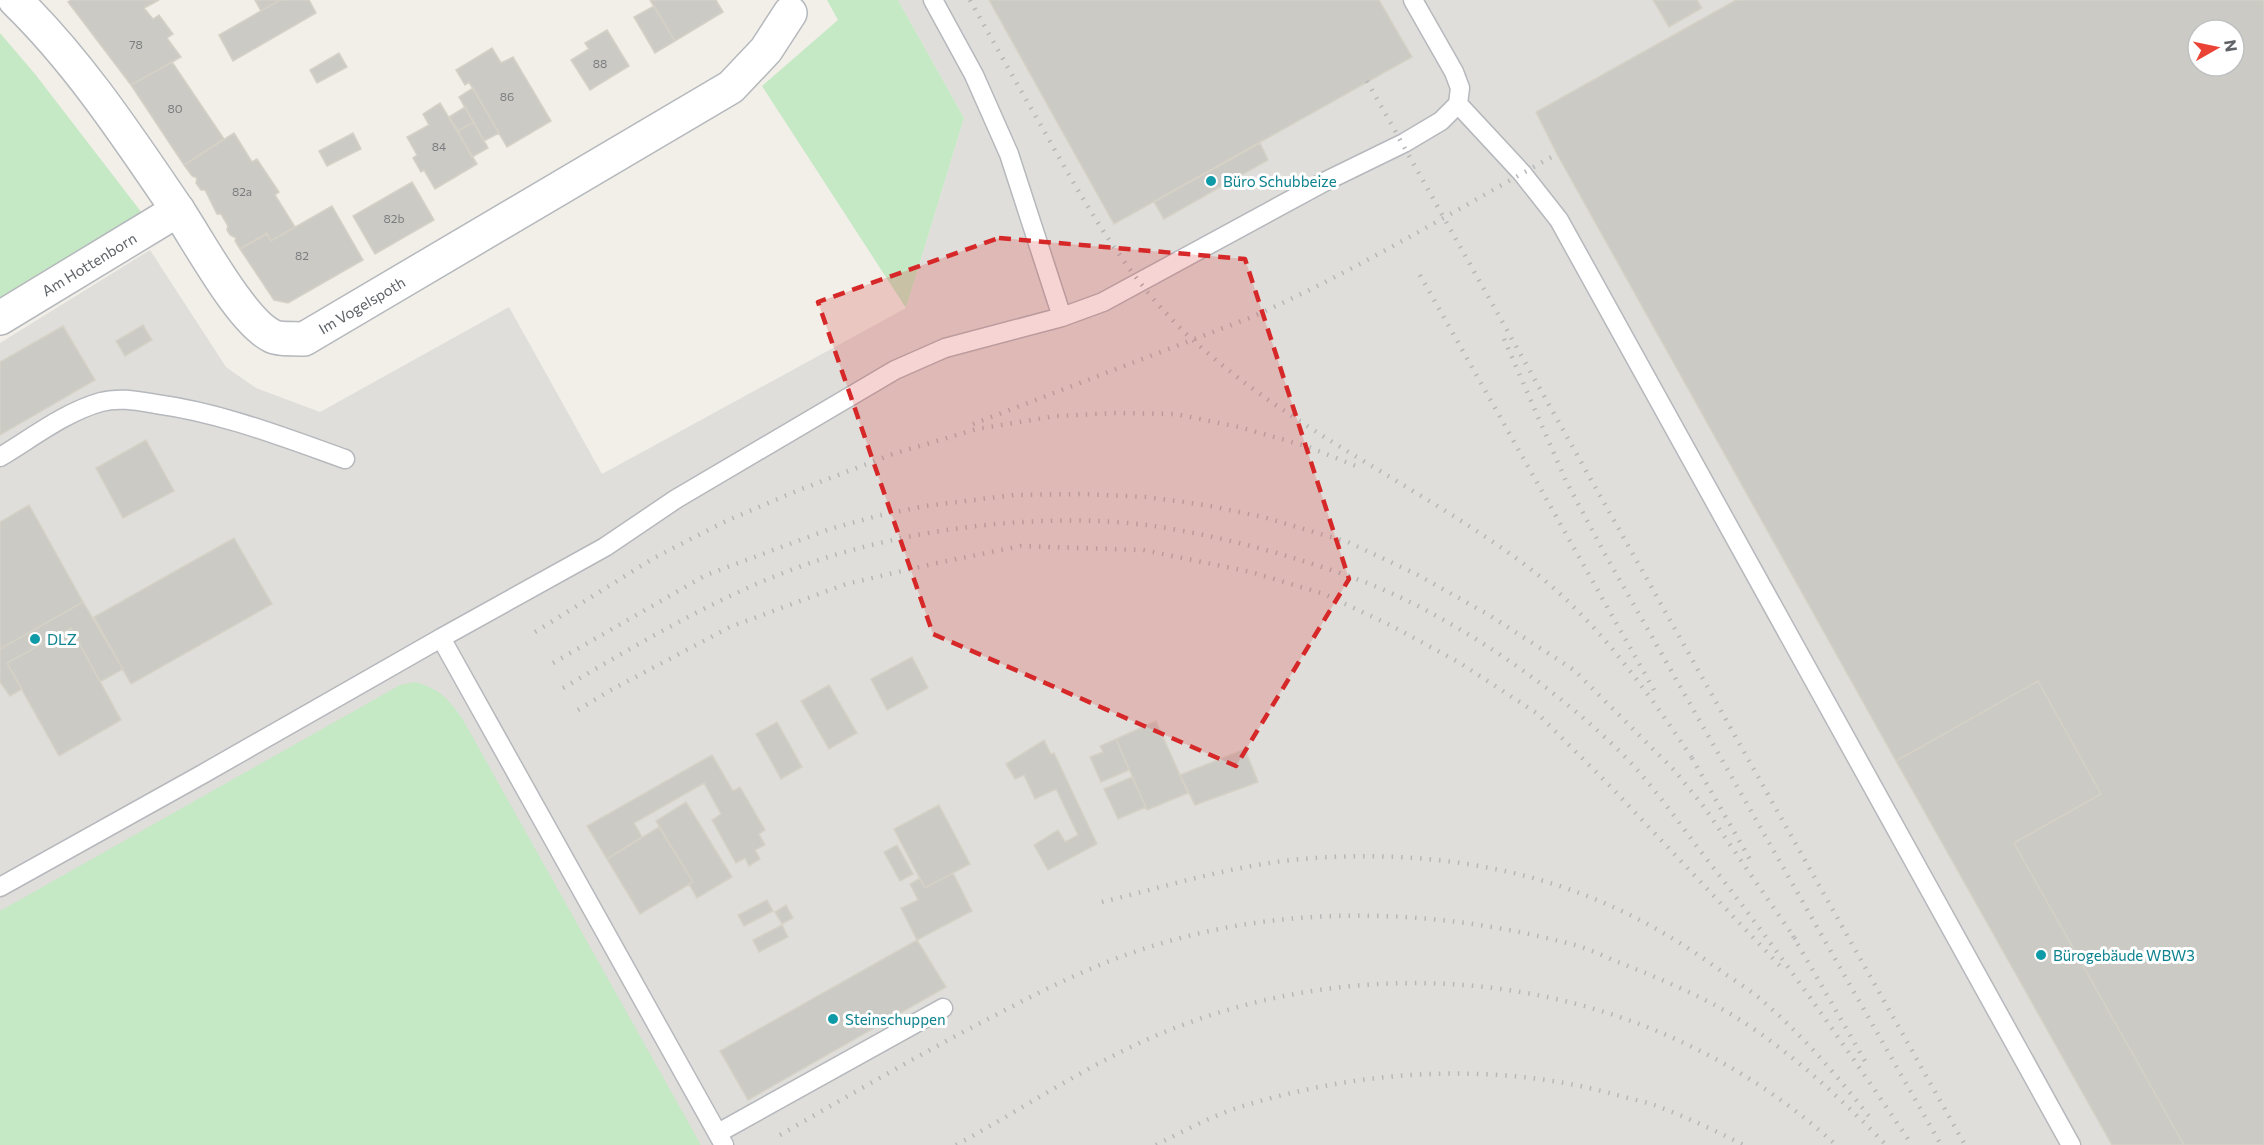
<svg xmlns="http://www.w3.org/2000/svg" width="2264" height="1145" font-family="Commissioner,sans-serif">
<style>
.industrial{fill:#e0deda;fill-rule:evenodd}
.green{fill:#c5e8c5}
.building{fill:#cccac5;stroke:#d6d1c6;stroke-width:1.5;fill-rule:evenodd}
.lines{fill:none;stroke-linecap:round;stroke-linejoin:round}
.service-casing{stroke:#b5b8bc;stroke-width:21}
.minor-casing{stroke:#b5b8bc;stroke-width:36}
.service{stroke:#fff;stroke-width:18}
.minor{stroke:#fff;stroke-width:33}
.rail{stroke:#b6b7b8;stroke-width:4.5;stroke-dasharray:1.5 8;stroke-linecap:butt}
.marked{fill:#d62828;fill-opacity:0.2;stroke:#d62828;stroke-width:4.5;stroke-dasharray:12 8;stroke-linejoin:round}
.culture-dot{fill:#0f9aa8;stroke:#fff;stroke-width:2}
.labels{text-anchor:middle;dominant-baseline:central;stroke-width:6;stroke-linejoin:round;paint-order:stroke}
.number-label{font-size:12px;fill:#7a7d7f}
.culture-label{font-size:15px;fill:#0d838f;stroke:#fff;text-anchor:start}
.street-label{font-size:15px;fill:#5f6368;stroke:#fff}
</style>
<rect width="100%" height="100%" fill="#f1efe8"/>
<!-- industrial -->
<path class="industrial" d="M 898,0 L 2264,0 L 2264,1145 L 0,1145 L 0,343 L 150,250 L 226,367 L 256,388 L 320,412 L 509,307 L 602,474 L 906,308 L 964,118 ZM 2198,30 L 2234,30 L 2234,66 L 2198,66 Z"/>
<!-- green -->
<path class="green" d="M 827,0 L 898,0 L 964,118 L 906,308 L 762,86 L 838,20 Z
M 0,33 L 35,74 L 142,213 L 0,301 Z
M 416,682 C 440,690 447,697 462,718 L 701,1145 L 0,1145 L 0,911 L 400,685 Z"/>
<!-- building -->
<path class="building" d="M 71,0 L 159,0 L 144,8 L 153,19 L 159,15 L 173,34 L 167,38 L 181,57 L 131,85 L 68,2 Z
M 255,0 L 280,0 L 261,11 Z
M 280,0 L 309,0 L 316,13 L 233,61 L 219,35 Z
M 650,0 L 716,0 L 723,12 L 675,41 Z
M 989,0 L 1379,0 L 1412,57 L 1114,224 Z
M 1653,0 L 1697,0 L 1702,8 L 1669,27 Z
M 1736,0 L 2264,0 L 2264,1145 L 2184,1145 L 2014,843 L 2101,794 L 2038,681 L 1896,761 L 1557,154 L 1536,112 ZM 2198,30 L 2234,30 L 2234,66 L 2198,66 Z
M 654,6 L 675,41 L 655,53 L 634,17 Z
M 607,30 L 629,66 L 590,90 L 571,60 L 589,49 L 585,43 Z
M 492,48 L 501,63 L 513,57 L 551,121 L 507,147 L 469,82 L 465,85 L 456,70 Z
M 339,53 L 347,67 L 317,83 L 310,70 Z
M 172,62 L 224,139 L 184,165 L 131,85 Z
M 473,88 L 499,133 L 484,141 L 459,97 Z
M 440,103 L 477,164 L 435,189 L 424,170 L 421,172 L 413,158 L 417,155 L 407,137 L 429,125 L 423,114 Z
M 465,107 L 474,122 L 458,131 L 449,117 Z
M 474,122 L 488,148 L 472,157 L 458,131 Z
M 234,133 L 252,162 L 257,159 L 279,192 L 275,195 L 295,227 L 271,241 L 267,233 L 240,249 L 235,241 L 236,238 L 230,235 L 227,230 L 228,226 L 221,214 L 217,214 L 205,190 L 201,190 L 196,183 L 197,178 L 192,176 L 184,165 Z
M 353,133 L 361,149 L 327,166 L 319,151 Z
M 1260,143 L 1268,160 L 1164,219 L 1154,202 Z
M 412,182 L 434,220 L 375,254 L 353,216 Z
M 332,206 L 363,260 L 288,303 L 274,300 L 240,249 L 267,234 L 271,241 Z
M 143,325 L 152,340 L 125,356 L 116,341 Z
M 63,326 L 95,380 L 0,435 L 0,362 Z
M 146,440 L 174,491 L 123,518 L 96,468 Z
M 29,505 L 83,602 L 0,649 L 0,522 Z
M 234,538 L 272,604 L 131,684 L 94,617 Z
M 83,602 L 123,669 L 100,682 L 71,628 L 7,663 L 22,689 L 10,696 L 0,682 L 0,649 Z
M 71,628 L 121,720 L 59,756 L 7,663 Z
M 912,657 L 928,688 L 887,710 L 871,679 Z
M 2038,681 L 2101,794 L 2014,843 L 2184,1145 L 2112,1145 L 1896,761 Z
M 829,685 L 857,733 L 829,749 L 801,701 Z
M 1156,721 L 1188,793 L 1147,810 L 1116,739 Z
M 777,722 L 802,767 L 781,779 L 756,734 Z
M 1116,739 L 1129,770 L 1101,782 L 1090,757 L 1103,752 L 1100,746 Z
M 1044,740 L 1051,754 L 1054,753 L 1097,844 L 1048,870 L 1034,845 L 1058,830 L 1065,842 L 1078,835 L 1056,789 L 1035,799 L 1024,775 L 1015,779 L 1006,764 Z
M 1245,749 L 1258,782 L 1195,805 L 1180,775 Z
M 712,755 L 733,791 L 740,787 L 765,830 L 759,834 L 765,845 L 755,850 L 760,859 L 749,866 L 745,858 L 736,863 L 712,820 L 721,814 L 704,783 L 634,823 L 642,837 L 607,859 L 587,826 Z
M 1132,777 L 1146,807 L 1118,819 L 1104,789 Z
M 686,802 L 732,877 L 697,898 L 689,884 L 693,882 L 656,821 Z
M 939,805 L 970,864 L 925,888 L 894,829 Z
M 659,827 L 693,882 L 640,914 L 607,859 Z
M 897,845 L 913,874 L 900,881 L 884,852 Z
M 953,873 L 972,911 L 917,940 L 901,908 L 918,900 L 910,884 L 920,878 L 925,888 Z
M 767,900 L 773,911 L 744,926 L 738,915 Z
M 786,905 L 793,918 L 782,924 L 775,912 Z
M 782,925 L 788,937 L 759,952 L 753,940 Z
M 917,940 L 946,987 L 748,1100 L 720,1051 Z"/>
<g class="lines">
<defs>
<path id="service" d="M 933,0 L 974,75 L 1009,154 L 1062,317
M 1458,104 L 1522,173 L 1559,220 L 2071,1145
M 0,457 C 32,438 65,412 101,402 C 119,397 138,401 156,404 C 222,413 283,437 345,459
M 441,638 L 605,547 L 676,499 L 895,370 L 945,348 L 1062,317 L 1103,302 L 1324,182 L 1404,143 L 1441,121 L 1458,104 L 1460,88 L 1454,72 L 1413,0
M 0,887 L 201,775 L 441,638 L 724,1145
M 718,1133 L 943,1008"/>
<g id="minor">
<path id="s1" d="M 15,0 C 78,61 128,137 177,209 C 198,240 241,321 272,336 C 280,340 295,338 304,339 L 731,87 L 766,50 L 790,13"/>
<path id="s2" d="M 0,318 L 178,210"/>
</g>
</defs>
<!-- service casing -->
<use href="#service" class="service-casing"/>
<!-- minor casing -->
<use href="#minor" class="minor-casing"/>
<!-- service -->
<use href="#service" class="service"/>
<!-- minor -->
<use href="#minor" class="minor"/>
<!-- rail -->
<path class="rail" d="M 970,0 C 995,45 1021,91 1047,136 C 1088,209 1131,284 1194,341 C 1292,430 1415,484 1520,561 C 1594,615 1646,689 1696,764
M 1367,81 L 1965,1145
M 1420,275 L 1654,690
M 1504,339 L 1566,481 L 1606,556 L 1941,1145
M 973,424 L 1252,317 C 1357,270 1456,210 1557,154
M 535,632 L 654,558 L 726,521 L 799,490 L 893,454 L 977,429 L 1056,416 L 1115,413 L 1175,414 L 1239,427 L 1306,446 L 1361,468
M 553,663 L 706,575 L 830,529 L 877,516 L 925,506 L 1014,495 L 1081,494 L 1147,497 L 1205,505 L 1263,517 L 1348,542 L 1418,575 L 1489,615 L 1574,670 L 1675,771 L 1704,807 L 1798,943
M 563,688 C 643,641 725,592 813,562 C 913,528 1042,512 1147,525 C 1197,532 1252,545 1300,560 C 1336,571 1374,584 1408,601 C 1482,638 1550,686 1610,742 C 1647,776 1675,818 1705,857 C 1778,950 1846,1047 1912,1145
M 578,710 L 609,691 L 730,627 L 846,584 L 937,563 L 1021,546 L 1143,550 L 1251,572 L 1324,594 L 1392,626 L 1460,663 L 1538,714 L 1610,786 L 1780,966
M 1692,758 L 1752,863
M 1102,902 C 1168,886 1234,865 1302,859 C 1392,851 1489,860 1574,891 C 1627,910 1676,938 1721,971 C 1735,981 1752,991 1765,1003 C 1805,1038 1839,1078 1872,1120
M 1793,936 L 1865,1061
M 780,1135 C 848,1096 915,1057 984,1021 C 1034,995 1085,968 1140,950 C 1281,903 1432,907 1575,945 C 1589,949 1602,955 1615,961 C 1647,973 1680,987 1711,1003 C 1774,1036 1837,1094 1886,1145
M 956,1145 C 1026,1107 1093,1061 1167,1031 C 1393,940 1655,979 1836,1145
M 1156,1145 C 1184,1131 1213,1115 1243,1106 C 1361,1070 1493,1061 1613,1094 C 1627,1098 1643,1101 1657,1106 C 1686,1117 1716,1131 1744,1145"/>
</g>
<!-- marked area -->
<path class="marked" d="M 999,238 L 1245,259 L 1349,579 L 1236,766 L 933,634 L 818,302 Z"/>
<!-- markers -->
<g class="culture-dot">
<circle cx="1211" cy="181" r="6"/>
<circle cx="35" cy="639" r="6"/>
<circle cx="2041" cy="955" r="6"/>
<circle cx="833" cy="1019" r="6"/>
</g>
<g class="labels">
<!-- number labels -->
<g class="number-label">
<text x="136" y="44">78</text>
<text x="600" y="63">88</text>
<text x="507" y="96">86</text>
<text x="175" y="108">80</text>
<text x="439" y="146">84</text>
<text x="242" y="191">82a</text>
<text x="394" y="218">82b</text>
<text x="302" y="255">82</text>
</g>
<!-- culture labels -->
<g class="culture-label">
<text x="1223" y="181">Büro Schubbeize</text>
<text x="47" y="639">DLZ</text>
<text x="2053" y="955">Bürogebäude WBW3</text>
<text x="845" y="1019">Steinschuppen</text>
</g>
<!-- street labels -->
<g class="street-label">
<text stroke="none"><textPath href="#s2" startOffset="104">Am Hottenborn</textPath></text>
<text stroke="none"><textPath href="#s1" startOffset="524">Im Vogelspoth</textPath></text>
</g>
</g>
<!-- north arrow -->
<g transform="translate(2216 48) rotate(81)"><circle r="28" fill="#ffffff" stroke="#bfc1c3" stroke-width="1.5"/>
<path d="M0-4.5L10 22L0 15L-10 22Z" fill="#ea4335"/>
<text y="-9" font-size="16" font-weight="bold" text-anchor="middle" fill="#5f6368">N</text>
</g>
</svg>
